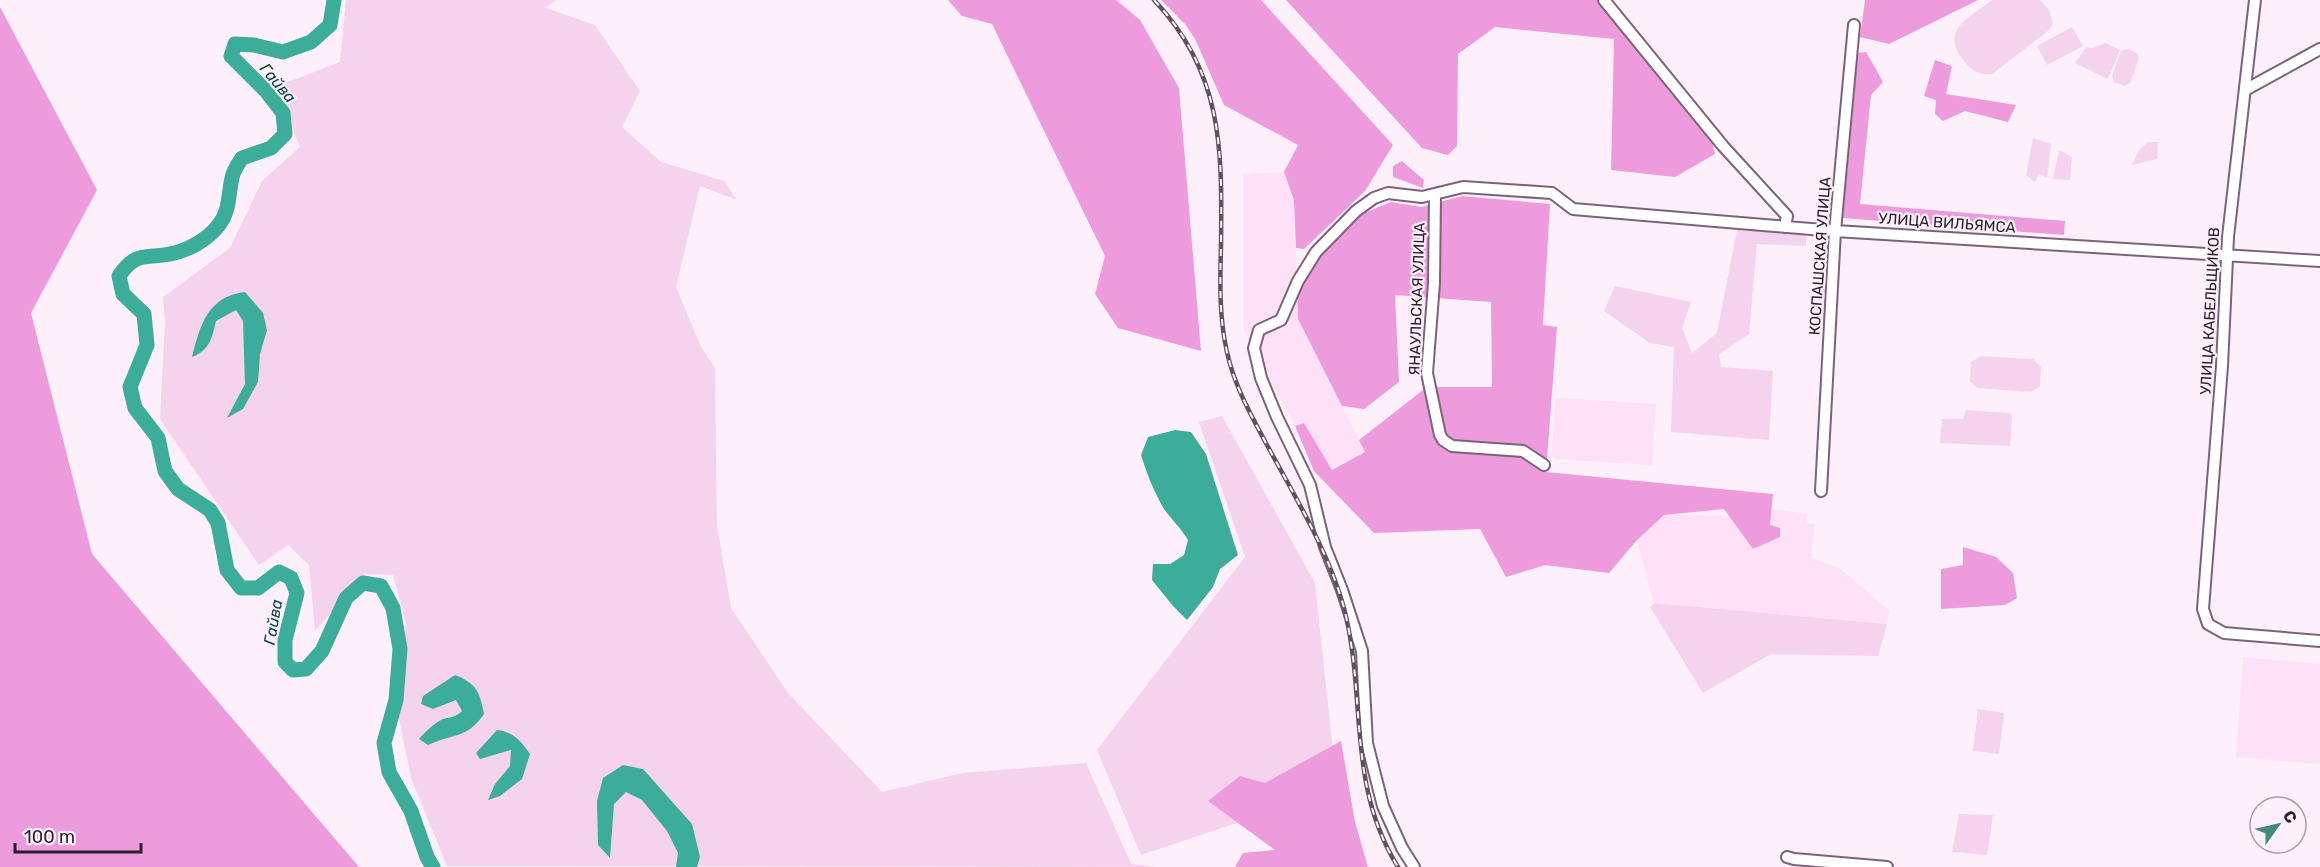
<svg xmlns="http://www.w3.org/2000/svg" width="2320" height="867" font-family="Rubik,sans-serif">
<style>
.built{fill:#fee0f7}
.green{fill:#f5d3ed}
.forest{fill:#ee9bde}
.water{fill:#3dad9b}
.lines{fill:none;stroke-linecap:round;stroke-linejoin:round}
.river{stroke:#3dad9b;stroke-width:15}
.minor-casing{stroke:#7d6378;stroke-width:14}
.minor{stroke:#fff;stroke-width:10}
.rail-casing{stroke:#5e525b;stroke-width:4.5}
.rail{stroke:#fdf0fa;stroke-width:2;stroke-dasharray:7;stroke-linecap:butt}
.labels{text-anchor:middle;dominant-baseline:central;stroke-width:4.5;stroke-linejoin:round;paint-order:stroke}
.street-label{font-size:15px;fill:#2b2029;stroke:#fdf0fa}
.water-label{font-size:16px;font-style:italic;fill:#05493f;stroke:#fdf0fa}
</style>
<rect width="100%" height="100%" fill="#fdf0fa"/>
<!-- built -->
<path class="built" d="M 1284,172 L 1294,200 L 1298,319 L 1365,452 L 1331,470 L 1304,423 L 1295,426 L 1243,328 L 1243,174 Z
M 1556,398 L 1656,404 L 1652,465 L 1555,459 L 1551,455 Z
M 1772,509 L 1807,514 L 1806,523 L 1815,524 L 1811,558 L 1840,569 L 1889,610 L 1887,624 L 1654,603 L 1637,540 L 1664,515 L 1736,516 Z
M 2243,657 L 2320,664 L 2320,764 L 2236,757 Z"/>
<!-- green -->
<path class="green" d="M 346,0 L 556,0 L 546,8 L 595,25 L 640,91 L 622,127 L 661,162 L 724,181 L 737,200 L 700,186 L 676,287 L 701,347 L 715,368 L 717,525 L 731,608 L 788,693 L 882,792 L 962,773 L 1086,763 L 1131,864 L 1157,867 L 447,866 L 411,778 L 398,714 L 406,623 L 393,575 L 365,574 L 315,631 L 309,565 L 288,545 L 259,565 L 160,419 L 165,323 L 163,297 L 230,248 L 262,181 L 300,147 L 275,87 L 340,62 Z
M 1992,0 L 2040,0 L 2049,10 L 2053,24 L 2048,31 L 1992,74 C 1978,75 1972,71 1964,61 C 1939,30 1969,18 1992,0 Z
M 2072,27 L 2083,46 L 2047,65 L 2037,46 Z
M 2106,43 L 2120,50 L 2108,79 L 2075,63 L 2086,47 L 2092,48 Z
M 2127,49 L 2137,53 L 2139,58 L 2130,83 L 2125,86 L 2114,82 L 2112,76 L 2121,51 Z
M 2033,138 L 2051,144 L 2047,178 L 2039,174 L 2035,182 L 2026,175 Z
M 2148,142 L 2158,142 L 2157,159 L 2132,165 L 2139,150 Z
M 2059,150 L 2072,157 L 2070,180 L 2053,179 Z
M 1737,230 L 1806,235 L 1806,246 L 1757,244 L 1749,334 L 1719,354 L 1721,367 L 1773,371 L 1769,440 L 1671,432 L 1674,347 L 1650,343 L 1604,311 L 1615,286 L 1691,302 L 1682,328 L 1692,353 L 1717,333 Z
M 1828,245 L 1824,321 L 1815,320 L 1815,254 Z
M 1981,356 L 2033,359 L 2041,367 L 2040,386 L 2031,392 L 1978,388 L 1970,381 L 1971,362 Z
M 1966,410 L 2009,413 L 2012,416 L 2010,446 L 1940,443 L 1942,419 L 1963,419 Z
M 1222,416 L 1315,583 L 1337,789 L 1141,855 L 1097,750 L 1245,557 L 1199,422 Z
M 1654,603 L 1887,624 L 1878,656 L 1771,654 L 1703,693 L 1650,607 Z
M 1978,709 L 2004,713 L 1999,754 L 1973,751 Z
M 1959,814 L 1993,815 L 1987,855 L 1952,852 Z"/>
<!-- forest -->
<path class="forest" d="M 948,0 L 1116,0 L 1140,20 L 1179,88 L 1201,351 L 1118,328 L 1095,294 L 1105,256 L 992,24 L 962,16 Z
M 1161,0 L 1261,0 L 1393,145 L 1365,191 L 1304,249 L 1296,248 L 1294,200 L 1284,172 L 1298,145 L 1224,105 L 1196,41 L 1186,25 Z
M 1286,0 L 1599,0 L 1710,134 L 1715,154 L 1675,177 L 1611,170 L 1614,39 L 1495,27 L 1458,54 L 1457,146 L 1448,155 L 1422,148 Z
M 1865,0 L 1978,0 L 1889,44 L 1860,37 Z
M 0,7 L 97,190 L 31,313 L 92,554 L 359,867 L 0,867 Z
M 1866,52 L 1883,82 L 1871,95 L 1860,204 L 2065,221 L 2064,235 L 1843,218 L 1858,53 Z
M 1935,60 L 1952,66 L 1946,94 L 2016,105 L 2008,122 L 1965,111 L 1943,121 L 1935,114 L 1936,100 L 1924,96 Z
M 1402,161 L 1424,180 L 1423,188 L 1393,177 L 1393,166 Z
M 1462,196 L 1550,204 L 1543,325 L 1557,327 L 1546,472 L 1773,494 L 1770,525 L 1780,528 L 1780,537 L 1753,549 L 1724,509 L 1664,515 L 1637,540 L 1609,573 L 1545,565 L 1506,577 L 1480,529 L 1374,533 L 1314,471 L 1295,426 L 1304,423 L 1332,470 L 1365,452 L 1359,440 L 1427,387 L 1492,387 L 1491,302 L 1395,295 L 1399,382 L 1364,409 L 1342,406 L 1298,319 L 1297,291 L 1318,256 L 1359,215 L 1391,202 L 1421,207 Z
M 1963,547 L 1996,557 L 2013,573 L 2017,598 L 2005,605 L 1941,609 L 1941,569 L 1963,565 Z
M 1341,741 L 1355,822 L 1368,867 L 1235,867 L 1243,853 L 1275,850 L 1208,801 L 1240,776 L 1265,783 Z"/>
<!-- water -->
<path class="water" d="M 245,292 L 263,313 L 267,330 L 260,354 L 258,382 L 243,409 L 227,418 L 245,384 L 243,321 L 236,310 L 216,321 C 212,338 210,350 192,357 C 200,325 208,296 245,292 Z
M 1175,430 L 1191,432 L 1206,454 L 1238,555 L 1220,569 L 1213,587 L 1187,620 L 1173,606 L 1152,580 L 1153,564 L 1170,564 L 1184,555 L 1188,540 C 1181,528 1172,520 1164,509 C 1154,492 1147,474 1141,455 L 1148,437 Z
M 455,675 C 476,683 480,692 484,714 C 467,739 454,733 428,745 L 419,739 C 425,732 434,723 443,719 C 451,717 456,717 462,711 L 456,700 L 433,709 L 421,704 L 423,696 Z
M 497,730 C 514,732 521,741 530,754 L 522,779 L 500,796 L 488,800 L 495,784 L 510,766 L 511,750 L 480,759 L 476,753 Z
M 623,765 L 643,769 L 692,824 L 700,857 L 697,867 L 676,867 L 678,853 L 667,831 L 642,800 L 626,792 L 614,804 L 610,858 L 598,845 L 597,801 L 603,778 Z"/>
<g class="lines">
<!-- river -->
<path class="river" d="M 334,0 L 330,25 L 311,42 L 283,52 L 254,45 L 235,44 L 231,56 L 266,91 L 283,113 L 285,134 L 271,148 L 242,158 C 238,164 233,171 232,178 C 228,195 230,212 218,226 C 207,240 187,251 170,254 C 145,259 136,251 119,276 L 123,294 L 144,314 L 147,345 L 130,387 L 135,408 L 158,438 L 165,471 L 178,489 L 210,510 L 218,523 L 227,570 L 241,588 L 258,588 L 279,572 L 291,578 L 297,593 L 285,640 L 285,662 L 293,670 L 306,669 L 322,651 L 346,598 L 363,583 L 381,586 L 393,608 L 400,649 L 396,700 L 384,743 L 389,772 L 411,811 L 427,857 L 433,867"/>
<defs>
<path id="minor" d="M 1604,0 L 1723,146 L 1787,216 L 1785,227
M 2255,0 L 2228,237 L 2222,366 L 2203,609 L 2208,624 L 2224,633 L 2320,641
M 2245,90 L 2320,49
M 1435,194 L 1434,283 L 1427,373 L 1440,435 L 1443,440 L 1452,446 L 1523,451 L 1544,465
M 1821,491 L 1835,231 L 1854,25
M 1787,857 L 1794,859 L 1887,867
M 1414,867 L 1402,848 L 1383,806 L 1367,743 L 1362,651 L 1342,590 L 1325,547 L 1310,485 L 1277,417 L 1261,378 L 1254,348 L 1259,330 L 1281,320 L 1298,281 L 1316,252 L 1356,211 L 1374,198 L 1388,193 L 1422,197 L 1463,187 L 1552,193 L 1573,209 L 1835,231 L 2320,261"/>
</defs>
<!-- minor casing -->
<use href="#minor" class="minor-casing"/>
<!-- minor -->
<use href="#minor" class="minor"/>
<defs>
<path id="rail" d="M 1154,0 C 1224,74 1222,151 1221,246 C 1220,282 1219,317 1227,352 C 1234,385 1251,415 1267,445 C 1295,497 1328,550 1344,608 C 1367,698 1346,783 1398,867"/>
</defs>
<!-- rail casing -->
<use href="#rail" class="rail-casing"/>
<!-- rail -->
<use href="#rail" class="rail"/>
</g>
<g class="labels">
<!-- street labels -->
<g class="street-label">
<text transform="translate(1947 223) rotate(4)">УЛИЦА ВИЛЬЯМСА</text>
<text transform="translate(1820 256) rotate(-86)">КОСПАШСКАЯ УЛИЦА</text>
<text transform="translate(1417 299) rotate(-88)">ЯНАУЛЬСКАЯ УЛИЦА</text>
<text transform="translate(2210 311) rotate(-87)">УЛИЦА КАБЕЛЬЩИКОВ</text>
</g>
<!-- water labels -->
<g class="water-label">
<text transform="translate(278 83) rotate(50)">Гайва</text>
<text transform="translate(273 622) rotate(-80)">Гайва</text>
</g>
</g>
<!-- north arrow -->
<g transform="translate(2278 825) rotate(56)"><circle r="28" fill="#fdf0fa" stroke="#a99da6" stroke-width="1.5"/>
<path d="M0-4.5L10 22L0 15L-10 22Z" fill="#468a7d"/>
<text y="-9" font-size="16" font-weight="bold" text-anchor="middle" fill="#2b2029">С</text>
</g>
<!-- scale -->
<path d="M15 843v9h126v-9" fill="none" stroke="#2b2029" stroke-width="3"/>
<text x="24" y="843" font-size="18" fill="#2b2029" stroke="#fdf0fa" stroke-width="4.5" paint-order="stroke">100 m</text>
</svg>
